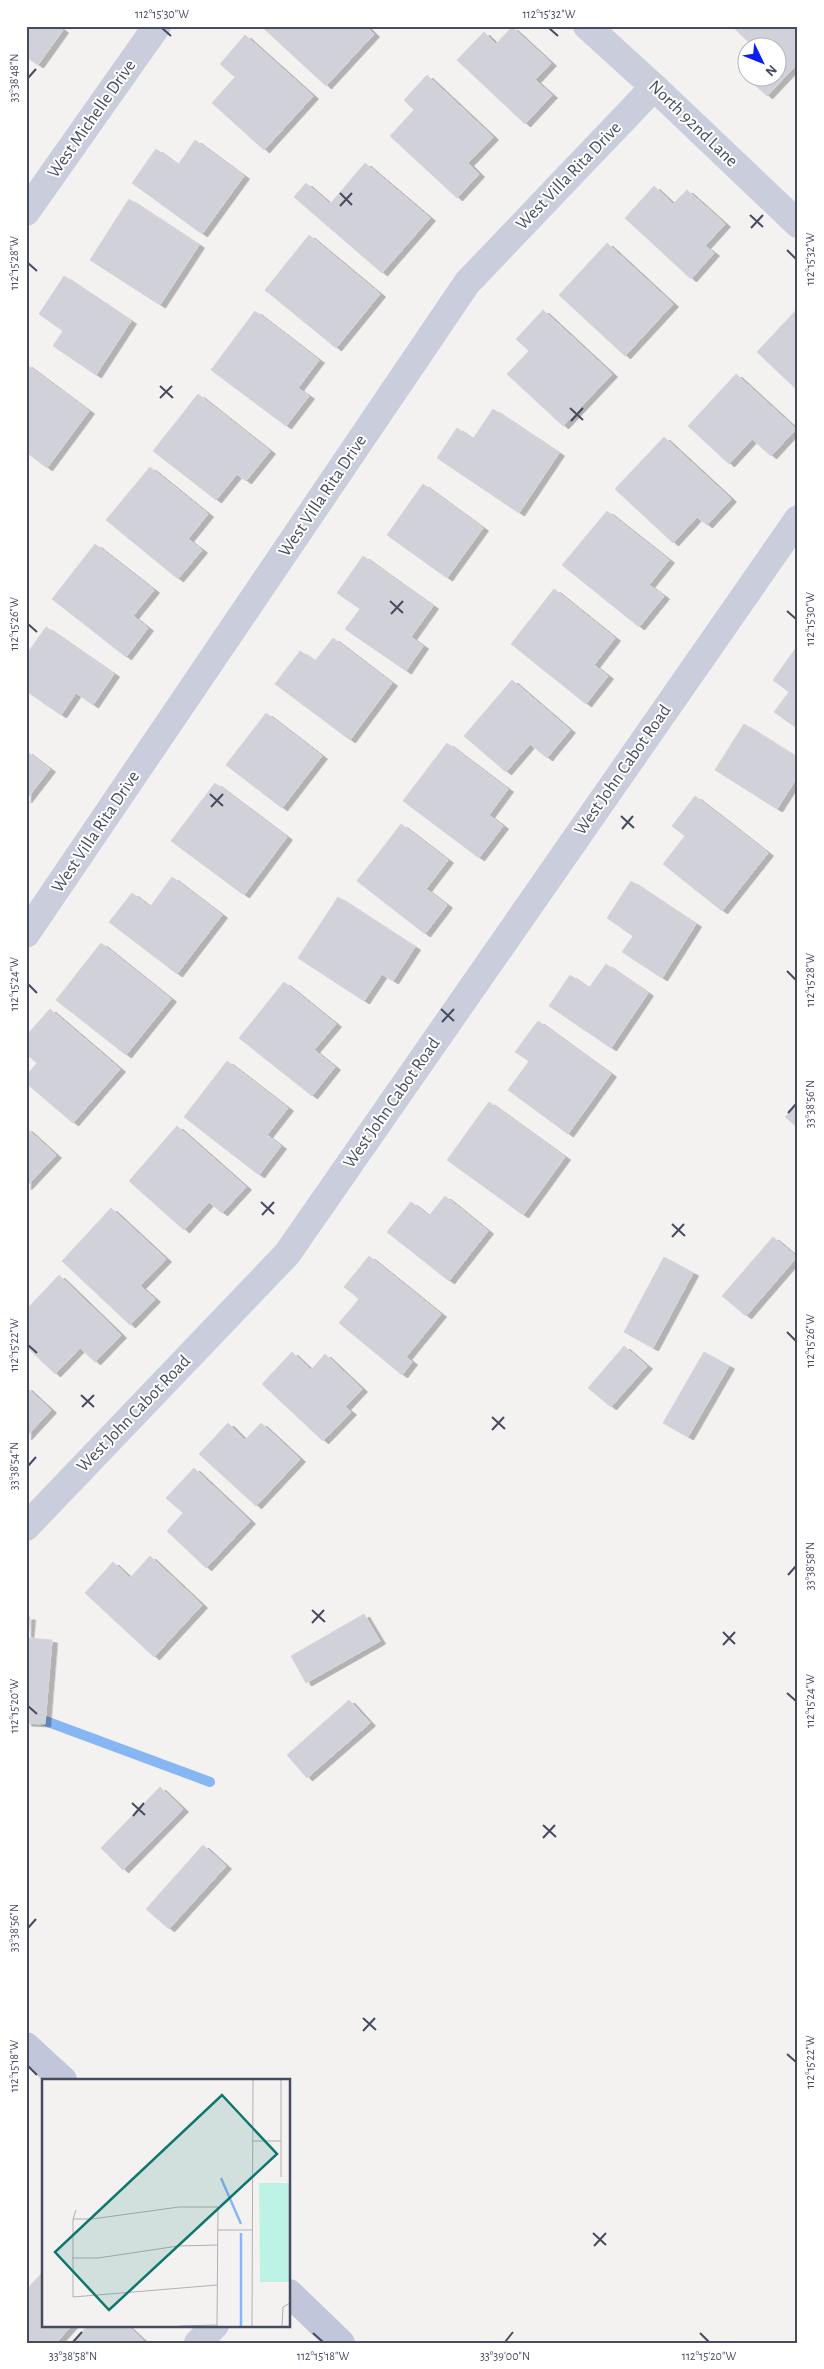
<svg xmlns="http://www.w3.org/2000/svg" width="824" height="2369" font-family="'Alegreya Sans',sans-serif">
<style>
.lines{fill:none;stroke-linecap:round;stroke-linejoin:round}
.stream{stroke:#87b6f4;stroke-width:10}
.building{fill:#d1d1d9;stroke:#d5d5dd;filter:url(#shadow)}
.street{stroke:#cacddc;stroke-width:28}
.secondary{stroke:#c2c6db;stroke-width:28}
.ticks{fill:none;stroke:#474b60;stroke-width:2}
.labels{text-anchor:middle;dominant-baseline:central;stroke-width:4;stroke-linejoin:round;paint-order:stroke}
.street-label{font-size:18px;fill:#474b60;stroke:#fff}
.inset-river{fill:none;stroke:#87b6f4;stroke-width:2.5}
.inset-road{fill:none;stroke:#afafb7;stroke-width:1}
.view{fill:#0f766e;fill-opacity:0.15;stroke:#0f766e;stroke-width:2.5}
.inset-edge{fill:none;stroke:#474b60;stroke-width:2.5}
.neatline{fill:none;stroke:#474b60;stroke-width:2}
.ticks-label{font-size:12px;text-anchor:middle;fill:#474b60}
</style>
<defs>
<filter id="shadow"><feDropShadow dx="5.5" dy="3" stdDeviation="0" flood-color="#0004"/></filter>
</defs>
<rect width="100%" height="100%" fill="#f4f2f1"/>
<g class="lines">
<!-- stream -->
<path class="stream" d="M 32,1716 L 210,1782"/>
</g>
<!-- building -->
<path class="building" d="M 26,26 L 58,26 L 63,30 L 38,65 L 26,57 Z
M 261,26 L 366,26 L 374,34 L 326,86 Z
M 798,26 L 798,63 L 767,96 L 747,78 L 776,78 L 776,48 L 755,48 L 733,27 Z
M 512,27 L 551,63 L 535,80 L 552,95 L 525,124 L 457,60 L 484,32 L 496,44 Z
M 245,35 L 313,96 L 264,150 L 212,103 L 235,77 L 220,64 Z
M 746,64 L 746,77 L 740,71 Z
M 427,75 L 493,137 L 468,163 L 479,174 L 457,198 L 390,136 L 414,110 L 404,100 Z
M 195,140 L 244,176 L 202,234 L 132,183 L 156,149 L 178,165 Z
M 365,163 L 430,218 L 382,273 L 294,197 L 306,183 L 330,204 Z
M 654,186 L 673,204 L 687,190 L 725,224 L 705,246 L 714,253 L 691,279 L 625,218 Z
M 129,199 L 199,245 L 160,305 L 90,260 Z
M 309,235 L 380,294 L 336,348 L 265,290 Z
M 607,243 L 673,304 L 625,356 L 559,295 Z
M 64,276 L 131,321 L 96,375 L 53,346 L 63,331 L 39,314 Z
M 798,308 L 798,391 L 757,352 Z
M 543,310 L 612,374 L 563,426 L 507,374 L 529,351 L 516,339 Z
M 255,311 L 319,360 L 298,388 L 309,396 L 286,426 L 211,370 Z
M 26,364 L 89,411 L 47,468 L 26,452 Z
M 736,374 L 796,429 L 771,456 L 752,439 L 729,464 L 688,426 Z
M 198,394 L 270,451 L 246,481 L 237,474 L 216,500 L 153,451 Z
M 493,409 L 559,453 L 519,513 L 437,458 L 457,428 L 473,439 Z
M 664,437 L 731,499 L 707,525 L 697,517 L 673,543 L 615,489 Z
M 150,467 L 208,514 L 188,539 L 202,550 L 178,579 L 106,520 Z
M 423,484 L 483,528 L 447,578 L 387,535 Z
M 607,511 L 669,560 L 649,585 L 664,596 L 639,627 L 562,565 Z
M 95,544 L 154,590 L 133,616 L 148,628 L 126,657 L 52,599 Z
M 363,556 L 433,606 L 411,637 L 423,646 L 406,671 L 345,629 L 360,609 L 337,593 Z
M 554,589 L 615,638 L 594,665 L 608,676 L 586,704 L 511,644 Z
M 46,627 L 114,674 L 93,705 L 76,693 L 61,715 L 26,691 L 26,655 Z
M 333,638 L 392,683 L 350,740 L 275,684 L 300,651 L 315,661 Z
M 798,645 L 798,729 L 774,712 L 789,692 L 773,680 Z
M 512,680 L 570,730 L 547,758 L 530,744 L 506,772 L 464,736 Z
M 266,713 L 322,756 L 282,808 L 226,765 Z
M 744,724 L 798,758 L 798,776 L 777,809 L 715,770 Z
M 447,743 L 508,789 L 489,815 L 503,826 L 479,858 L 403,801 Z
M 26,751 L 50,769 L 26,800 Z
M 215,783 L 287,837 L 244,895 L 171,841 Z
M 695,796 L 768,853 L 722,911 L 663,864 L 685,836 L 672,826 Z
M 401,824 L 448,860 L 426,889 L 447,905 L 425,934 L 357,881 Z
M 172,877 L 222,915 L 177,974 L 109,922 L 132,893 L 150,907 Z
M 631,881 L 696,924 L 662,978 L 622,952 L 633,936 L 607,918 Z
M 338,897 L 415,947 L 393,981 L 382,974 L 364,1001 L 298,958 Z
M 101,943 L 171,999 L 126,1055 L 56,1000 Z
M 606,964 L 648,993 L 611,1048 L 549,1006 L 570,975 L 589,988 Z
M 284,982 L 336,1024 L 314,1050 L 335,1067 L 312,1096 L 239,1038 Z
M 50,1009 L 120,1069 L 73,1123 L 26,1083 L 26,1076 L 37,1063 L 26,1054 L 26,1036 Z
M 538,1021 L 611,1074 L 568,1134 L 508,1090 L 529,1061 L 515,1052 Z
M 227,1061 L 288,1108 L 267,1135 L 281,1146 L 259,1175 L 184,1117 Z
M 489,1102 L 565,1157 L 523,1215 L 447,1160 Z
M 798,1103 L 798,1128 L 785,1117 Z
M 177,1126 L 246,1187 L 222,1213 L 209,1202 L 184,1230 L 129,1181 Z
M 26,1128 L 56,1155 L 26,1187 Z
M 445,1196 L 488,1231 L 449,1281 L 387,1232 L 411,1202 L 429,1216 Z
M 111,1208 L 166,1259 L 140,1286 L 155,1299 L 130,1325 L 62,1261 Z
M 773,1237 L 797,1257 L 746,1316 L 722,1296 Z
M 369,1256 L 441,1314 L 406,1357 L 412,1362 L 402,1375 L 339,1323 L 359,1299 L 344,1287 Z
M 664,1257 L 693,1273 L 653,1348 L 624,1332 Z
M 59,1275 L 121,1335 L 95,1362 L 80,1348 L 55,1374 L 26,1346 L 26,1310 Z
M 624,1346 L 647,1366 L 611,1407 L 588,1388 Z
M 292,1352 L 311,1370 L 325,1354 L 362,1389 L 345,1407 L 351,1412 L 323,1441 L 262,1384 Z
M 704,1352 L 729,1366 L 688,1437 L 663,1423 Z
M 26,1387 L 51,1410 L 26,1437 Z
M 228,1423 L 245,1440 L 261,1423 L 300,1459 L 256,1506 L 199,1454 Z
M 194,1468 L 250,1521 L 206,1568 L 167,1531 L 183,1513 L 166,1498 Z
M 150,1556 L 202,1605 L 154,1657 L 85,1593 L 113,1562 L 130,1578 Z
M 364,1614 L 380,1641 L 306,1683 L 291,1656 Z
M 26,1617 L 30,1617 L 28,1638 L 52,1640 L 45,1724 L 26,1723 Z
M 349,1700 L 370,1723 L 307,1778 L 287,1755 Z
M 160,1787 L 183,1809 L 123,1870 L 101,1848 Z
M 203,1845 L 226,1866 L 169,1929 L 146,1909 Z
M 44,2271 L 44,2325 L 72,2325 L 56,2343 L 26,2343 L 26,2290 Z
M 88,2325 L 127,2325 L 146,2343 L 72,2343 Z"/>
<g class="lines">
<!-- street -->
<path class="street" d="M 587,26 L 654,87 L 798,224
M 26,212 L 157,26
M 26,934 L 467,283 L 654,87
M 26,1527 L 287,1254 L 798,519
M 198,2343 L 215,2325"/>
<!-- secondary -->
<path class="secondary" d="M 26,2046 L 63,2080
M 289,2293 L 341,2343"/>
</g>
<!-- ticks -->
<path class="ticks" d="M 162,28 L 171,36M 549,28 L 558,36M 28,78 L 36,69M 340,193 L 352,205M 340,206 L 352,193M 750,215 L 763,227M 751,228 L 763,215M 787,250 L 796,259M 28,263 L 37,271M 160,386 L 173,398M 160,398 L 172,386M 570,408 L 583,420M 571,421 L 583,408M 390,601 L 403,613M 787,611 L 796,619M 391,614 L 403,601M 28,624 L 37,632M 210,794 L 223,806M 211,807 L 223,794M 621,816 L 634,828M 622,829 L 633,816M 787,971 L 796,980M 28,984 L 37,993M 441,1009 L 454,1021M 442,1022 L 454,1009M 788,1113 L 796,1104M 261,1202 L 274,1214M 262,1215 L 274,1202M 672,1224 L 685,1236M 672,1237 L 684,1224M 787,1332 L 796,1341M 28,1345 L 37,1353M 81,1395 L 94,1407M 82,1407 L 94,1395M 492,1417 L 505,1429M 492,1430 L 504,1417M 28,1466 L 36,1457M 788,1575 L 796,1566M 312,1610 L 325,1622M 312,1623 L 324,1610M 723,1632 L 735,1644M 723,1645 L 735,1632M 787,1693 L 796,1701M 28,1706 L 37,1714M 132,1803 L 145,1815M 133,1816 L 144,1803M 543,1825 L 556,1837M 543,1838 L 555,1825M 28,1928 L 36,1919M 363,2018 L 376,2030M 363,2031 L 375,2018M 787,2054 L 796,2062M 28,2066 L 37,2075M 593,2233 L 606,2245M 594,2246 L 606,2233M 313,2333 L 323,2342M 700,2333 L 709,2342M 73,2342 L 82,2332M 505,2342 L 513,2332"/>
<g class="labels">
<!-- street labels -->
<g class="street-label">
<text transform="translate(92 119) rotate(-55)">West Michelle Drive</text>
<text transform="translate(693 124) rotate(44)">North 92nd Lane</text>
<text transform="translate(569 176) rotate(-46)">West Villa Rita Drive</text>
<text transform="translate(323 496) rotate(-56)">West Villa Rita Drive</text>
<text transform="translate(623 770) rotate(-55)">West John Cabot Road</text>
<text transform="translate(96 832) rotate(-56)">West Villa Rita Drive</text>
<text transform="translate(392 1103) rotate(-55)">West John Cabot Road</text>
<text transform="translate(134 1414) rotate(-46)">West John Cabot Road</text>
</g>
</g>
<!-- overview -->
<g transform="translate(42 2079)">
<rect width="248" height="248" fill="#f4f2f1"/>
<path d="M 217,104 L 247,104 L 247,203 L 218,203 Z" fill="#bdf3e5"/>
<path class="inset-river" d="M 179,99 L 199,145M 199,247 L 199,154"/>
<path class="inset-road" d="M 239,0 L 239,98M 210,62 L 239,62M 34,131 L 31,140 L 31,218 L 175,206M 31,140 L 50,140 L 137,128 L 176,128 L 175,247M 176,151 L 210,151M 30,179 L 56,179 L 136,167 L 176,166M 138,247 L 175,246M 210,247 L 211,0M 240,247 L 241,228 L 248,224"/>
<path class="view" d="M 180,16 L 235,75 L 67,231 L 13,173 Z"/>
<rect width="248" height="248" class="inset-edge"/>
</g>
<!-- border -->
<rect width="824" height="2369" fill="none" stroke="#ffffff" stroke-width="55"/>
<!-- north arrow -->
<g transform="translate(762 62) rotate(133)"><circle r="24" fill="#ffffff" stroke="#b5b7bf"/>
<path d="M0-4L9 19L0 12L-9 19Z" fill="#0a1df4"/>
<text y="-8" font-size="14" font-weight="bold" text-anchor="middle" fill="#474b60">N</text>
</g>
<rect x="28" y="28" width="768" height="2314" class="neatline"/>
<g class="ticks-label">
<text x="162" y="18">112°15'30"W</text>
<text x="549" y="18">112°15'32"W</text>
<text transform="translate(14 78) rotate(-90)" y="4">33°38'48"N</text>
<text transform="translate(810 259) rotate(-90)" y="4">112°15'32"W</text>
<text transform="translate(14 263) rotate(-90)" y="4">112°15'28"W</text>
<text transform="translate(810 619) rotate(-90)" y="4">112°15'30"W</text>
<text transform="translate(14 624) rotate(-90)" y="4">112°15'26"W</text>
<text transform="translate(810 980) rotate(-90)" y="4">112°15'28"W</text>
<text transform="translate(14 984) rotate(-90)" y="4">112°15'24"W</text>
<text transform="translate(810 1104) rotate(-90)" y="4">33°38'56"N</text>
<text transform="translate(810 1341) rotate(-90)" y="4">112°15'26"W</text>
<text transform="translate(14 1345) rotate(-90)" y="4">112°15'22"W</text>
<text transform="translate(14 1466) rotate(-90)" y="4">33°38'54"N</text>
<text transform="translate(810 1566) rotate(-90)" y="4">33°38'58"N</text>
<text transform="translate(810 1701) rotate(-90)" y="4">112°15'24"W</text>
<text transform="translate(14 1706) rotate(-90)" y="4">112°15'20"W</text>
<text transform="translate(14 1928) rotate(-90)" y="4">33°38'56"N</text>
<text transform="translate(810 2062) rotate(-90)" y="4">112°15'22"W</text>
<text transform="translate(14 2066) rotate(-90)" y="4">112°15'18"W</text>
<text x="73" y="2360">33°38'58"N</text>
<text x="323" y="2360">112°15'18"W</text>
<text x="505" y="2360">33°39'00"N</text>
<text x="709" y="2360">112°15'20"W</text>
</g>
</svg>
